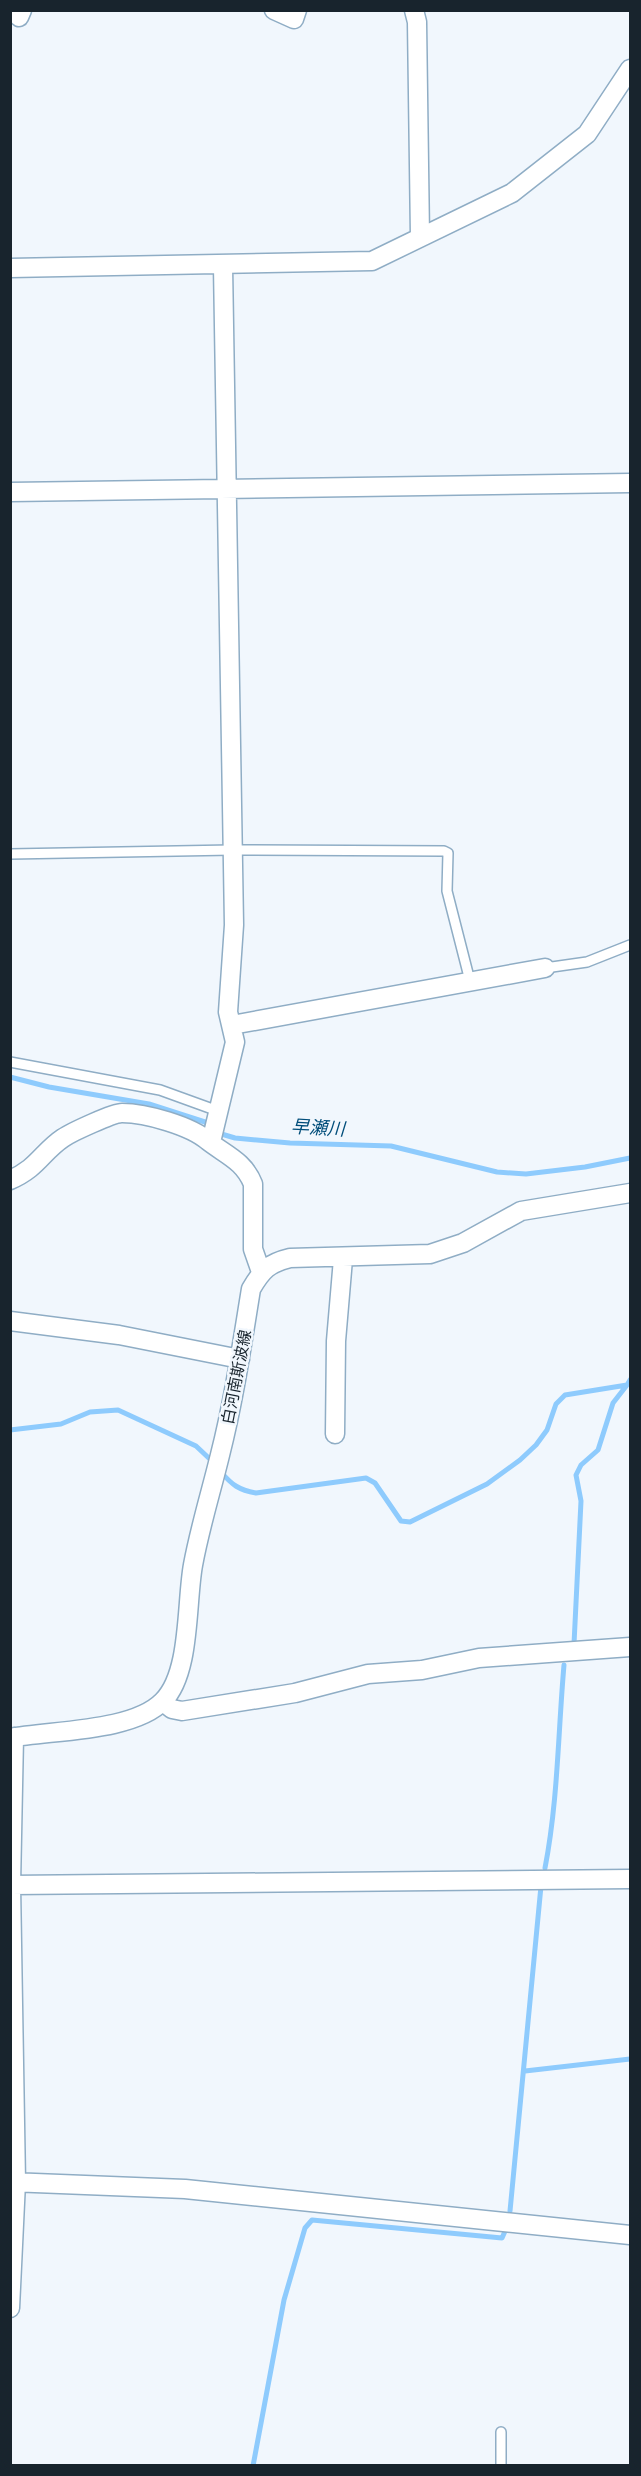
<svg xmlns="http://www.w3.org/2000/svg" width="641" height="2476" font-family="Manrope,'Noto Sans JP',sans-serif">
<style>
.lines{fill:none;stroke-linecap:round;stroke-linejoin:round}
.stream{stroke:#8ecbfd;stroke-width:5}
.lane-casing{stroke:#8fadc5;stroke-width:12}
.street-casing{stroke:#8fadc5;stroke-width:21}
.lane{stroke:#fff;stroke-width:9}
.street{stroke:#fff;stroke-width:18}
.labels{text-anchor:middle;dominant-baseline:central;stroke-width:5;stroke-linejoin:round;paint-order:stroke}
.street-label{font-size:16px;fill:#18242d;stroke:#f1f7fd}
.water-label{font-size:18px;font-style:italic;fill:#004d7a;stroke:#f1f7fd}
</style>
<rect width="100%" height="100%" fill="#f1f7fd"/>
<g class="lines">
<!-- stream -->
<path class="stream" d="M 10,1077 L 49,1087 L 149,1104 L 205,1122 L 211,1127
M 218,1133 L 235,1138 L 290,1143 L 391,1146 L 497,1172 L 526,1174 L 585,1167 L 630,1158
M 10,1430 L 61,1424 L 90,1412 L 118,1410 L 196,1446 L 213,1462
M 221,1472 C 232,1485 239,1490 256,1493 L 366,1478 L 375,1483 L 401,1521 L 410,1522 L 487,1484 L 520,1460 L 536,1445 L 547,1430 L 556,1404 L 565,1395 L 627,1385 L 630,1380
M 574,1644 L 581,1501 L 576,1475 L 581,1465 L 598,1450 L 613,1403 L 627,1385
M 545,1868 C 558,1801 558,1733 564,1665
M 525,2071 L 630,2059
M 510,2211 L 541,1886
M 253,2466 L 284,2300 L 305,2228 L 312,2220 L 502,2238 L 506,2229"/>
<defs>
<path id="lane" d="M 10,854 L 232,850 L 444,851 L 448,853 L 447,891 L 470,981
M 545,968 L 587,962 L 630,945
M 10,1062 L 160,1090 L 218,1111
M 501,2432 L 501,2466"/>
<path id="street" d="M 274,10 L 294,19 L 297,10
M 414,10 L 417,22 L 420,237
M 19,17 L 22,10
M 10,268 L 372,261 L 512,193 L 587,134 L 630,69
M 10,492 L 630,483
M 232,1025 L 545,968
M 211,1142 L 235,1042 L 228,1012 L 234,925 L 223,266
M 10,1180 C 38,1168 42,1152 63,1138 C 72,1132 113,1113 122,1113 C 146,1113 191,1126 208,1141 C 226,1155 244,1161 253,1184 L 253,1249 L 261,1272
M 10,1321 L 119,1335 L 240,1359
M 335,1434 L 336,1341 L 343,1259
M 163,1702 L 172,1709 L 182,1711 L 295,1693 L 368,1674 L 422,1670 L 479,1658 L 630,1647
M 10,1738 C 52,1730 133,1732 163,1701 C 191,1673 186,1603 193,1565 C 200,1527 211,1492 220,1455 C 234,1400 242,1344 251,1289 C 262,1270 269,1263 290,1258 L 430,1254 L 463,1243 L 521,1211 L 630,1193
M 11,1885 L 630,1879
M 10,2182 L 185,2189 L 630,2235
M 10,2308 L 16,2182 L 11,1885 L 14,1737"/>
</defs>
<!-- lane casing -->
<use href="#lane" class="lane-casing"/>
<!-- street casing -->
<use href="#street" class="street-casing"/>
<!-- lane -->
<use href="#lane" class="lane"/>
<!-- street -->
<use href="#street" class="street"/>
</g>
<g class="labels">
<!-- street labels -->
<g class="street-label">
<text transform="translate(236 1377) rotate(-79)">白河南斯波線</text>
</g>
<!-- water labels -->
<g class="water-label">
<text transform="translate(318 1127) rotate(3)">早瀬川</text>
</g>
</g>
<!-- border -->
<rect width="641" height="2476" fill="none" stroke="#18242d" stroke-width="24"/>
</svg>
